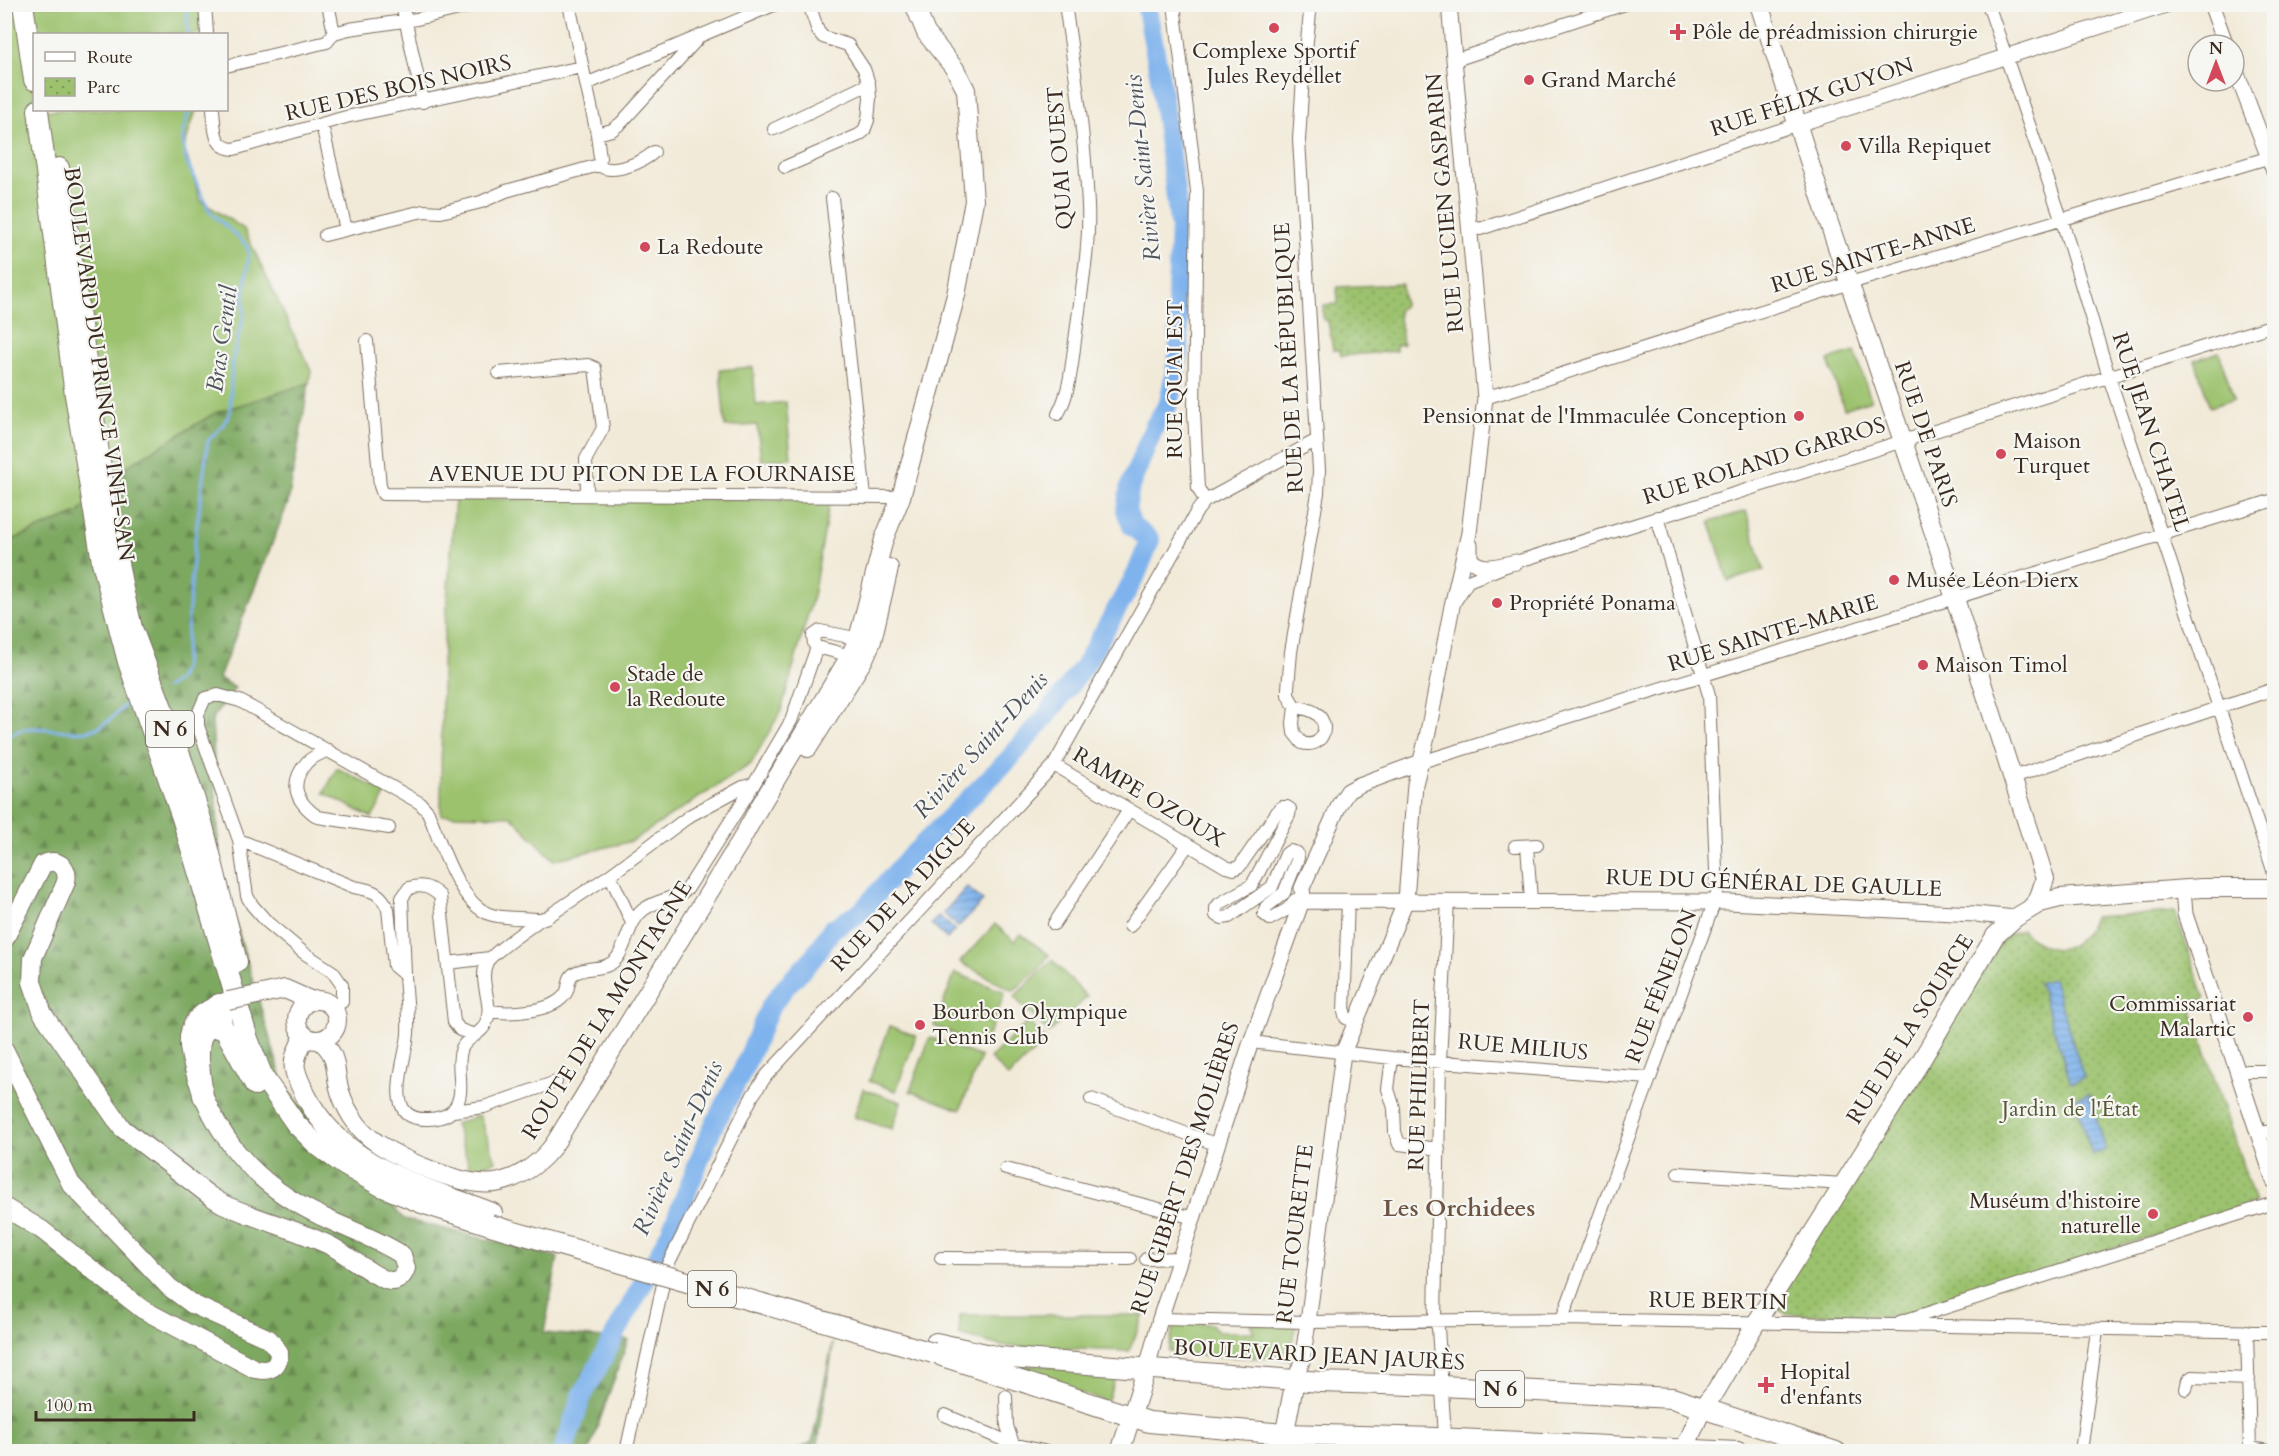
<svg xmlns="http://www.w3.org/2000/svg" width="2279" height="1456" font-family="Cardo,serif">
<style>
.green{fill:#9cc26e;stroke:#6c7646;stroke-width:1.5}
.forest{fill:url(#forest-firs);stroke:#5c6940;stroke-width:1.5}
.park{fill:url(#park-dots);stroke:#6c7646;stroke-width:1.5}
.water{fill:url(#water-rules);stroke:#5d6e86;stroke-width:1.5}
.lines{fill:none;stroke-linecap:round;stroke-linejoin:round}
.stream{stroke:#7fb3ed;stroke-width:3}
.river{stroke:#7fb3ed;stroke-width:20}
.minor-casing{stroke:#7b6d5f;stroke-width:14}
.tertiary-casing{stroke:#7b6d5f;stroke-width:17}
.secondary-casing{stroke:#7b6d5f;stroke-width:20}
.primary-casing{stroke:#7b6d5f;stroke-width:22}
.minor{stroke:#fff;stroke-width:12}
.tertiary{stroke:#fff;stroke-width:15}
.secondary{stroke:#fff;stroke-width:18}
.primary{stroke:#fff;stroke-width:20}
.secondary-bridge-casing{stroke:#7b6d5f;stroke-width:20;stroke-linecap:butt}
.primary-bridge-casing{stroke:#7b6d5f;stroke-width:22;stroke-linecap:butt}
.secondary-bridge{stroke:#fff;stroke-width:18}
.primary-bridge{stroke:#fff;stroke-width:20}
.poi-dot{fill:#d1495b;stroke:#f6f6f2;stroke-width:2}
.labels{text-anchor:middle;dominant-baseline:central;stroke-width:4.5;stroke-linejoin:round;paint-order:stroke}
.shield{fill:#f6f6f2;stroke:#73675e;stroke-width:1.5}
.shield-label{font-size:21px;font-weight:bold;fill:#3b2a1e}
.poi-label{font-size:22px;fill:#3b2a1e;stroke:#f6f6f2;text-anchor:start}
.street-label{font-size:22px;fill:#3b2a1e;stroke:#f6f6f2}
.park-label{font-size:22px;fill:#585836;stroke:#f6f6f2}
.water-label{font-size:24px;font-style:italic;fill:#4f535c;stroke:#f6f6f2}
.neighbourhood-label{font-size:24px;font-weight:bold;fill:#6e5542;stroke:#f6f6f2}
</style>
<defs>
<pattern id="forest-firs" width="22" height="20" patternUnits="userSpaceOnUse" patternTransform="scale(1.5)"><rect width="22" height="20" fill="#7da861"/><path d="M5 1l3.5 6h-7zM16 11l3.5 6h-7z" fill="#68894f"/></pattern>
<pattern id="park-dots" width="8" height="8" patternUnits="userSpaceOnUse" patternTransform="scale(1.5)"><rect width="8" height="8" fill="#9cc26e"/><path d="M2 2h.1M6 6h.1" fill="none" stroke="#809e5a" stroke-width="1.8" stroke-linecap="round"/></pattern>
<pattern id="water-rules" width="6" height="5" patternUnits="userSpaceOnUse" patternTransform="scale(1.5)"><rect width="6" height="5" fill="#7fb3ed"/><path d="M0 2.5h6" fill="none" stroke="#6992bf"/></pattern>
</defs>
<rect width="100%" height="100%" fill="#f6f6f2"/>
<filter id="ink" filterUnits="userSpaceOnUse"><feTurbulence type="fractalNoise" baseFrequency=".0167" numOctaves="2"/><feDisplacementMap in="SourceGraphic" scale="12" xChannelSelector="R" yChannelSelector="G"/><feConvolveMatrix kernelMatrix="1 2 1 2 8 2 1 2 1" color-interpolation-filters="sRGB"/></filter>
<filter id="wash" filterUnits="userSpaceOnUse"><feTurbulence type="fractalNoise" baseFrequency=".008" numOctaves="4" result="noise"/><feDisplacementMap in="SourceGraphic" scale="24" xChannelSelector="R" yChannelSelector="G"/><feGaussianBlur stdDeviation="1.35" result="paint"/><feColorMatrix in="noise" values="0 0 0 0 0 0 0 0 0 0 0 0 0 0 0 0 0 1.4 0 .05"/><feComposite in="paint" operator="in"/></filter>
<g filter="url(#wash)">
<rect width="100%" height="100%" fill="#f2ead8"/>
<!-- green -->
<path class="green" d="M 5,5 L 206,5 L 213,34 L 34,34 L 34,110 L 196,110 L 184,148 L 201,201 L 244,229 L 311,371 L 309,383 L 215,413 L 106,479 L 80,512 L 5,543 Z
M 1855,352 L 1871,400 L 1844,409 L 1828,360 Z
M 2219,352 L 2234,399 L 2210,407 L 2195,360 Z
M 753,367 L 756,405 L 786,402 L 791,458 L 761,460 L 757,425 L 725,427 L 720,370 Z
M 455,499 L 830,499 L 813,596 L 781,711 L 751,764 L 632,841 L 554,860 L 511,816 L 441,815 L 442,663 Z
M 1746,511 L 1764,570 L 1728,581 L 1710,522 Z
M 337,768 L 386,793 L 372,818 L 324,793 Z
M 995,924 L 1014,941 L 1021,934 L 1049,955 L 1039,969 L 1013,991 L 960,962 Z
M 1052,960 L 1087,997 L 1049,1033 L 1014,997 Z
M 955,973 L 1005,992 L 984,1046 L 934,1026 Z
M 1028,1022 L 1046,1040 L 1008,1077 L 990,1058 Z
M 890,1026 L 916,1036 L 896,1091 L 869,1081 Z
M 930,1037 L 981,1057 L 960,1110 L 910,1091 Z
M 863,1089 L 901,1102 L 892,1129 L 854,1117 Z
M 479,1115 L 496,1161 L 471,1170 L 455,1124 Z
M 960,1315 L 1144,1315 L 1129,1351 L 1002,1346 L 959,1335 Z
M 1174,1323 L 1212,1324 L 1218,1332 L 1254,1332 L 1250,1324 L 1296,1326 L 1290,1359 L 1205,1356 L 1168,1351 Z
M 1012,1364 L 1118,1371 L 1107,1402 L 1010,1369 Z"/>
<!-- forest -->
<path class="forest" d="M 309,383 L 288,503 L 219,678 L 235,688 L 212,719 L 220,870 L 284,1086 L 404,1219 L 558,1257 L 544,1333 L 628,1340 L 589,1451 L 5,1452 L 5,543 L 80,512 L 106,479 L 215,413 Z
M 833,1343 L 817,1451 L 796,1451 L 812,1442 Z"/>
<!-- park -->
<path class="park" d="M 1402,284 L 1404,305 L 1398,311 L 1403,344 L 1396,345 L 1396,351 L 1341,356 L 1340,350 L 1333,350 L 1328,321 L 1323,320 L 1323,305 L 1338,304 L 1337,287 Z
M 2175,912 L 2205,998 L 2193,1013 L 2255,1203 L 1901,1317 L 1787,1314 L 1778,1309 L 1777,1298 L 2006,935 L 2022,930 C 2050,958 2078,955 2093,917 Z"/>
<!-- water -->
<path class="water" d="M 967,887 L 983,901 L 958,927 L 943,913 Z
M 939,916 L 955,930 L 947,939 L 931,924 Z
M 2053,979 L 2084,1078 L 2071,1083 L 2039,983 Z
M 2089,1094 L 2106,1150 L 2092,1155 L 2075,1099 Z"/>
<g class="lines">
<!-- stream -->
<path class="stream" d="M 187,4 L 188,34
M 166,688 L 178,680 L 184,667 L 194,548 L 208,441 L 222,426 L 230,413 L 232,361 L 244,314 L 244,292 L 249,255 L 247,246 L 241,240 L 210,212 L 186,160 L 182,136 L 189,110
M 4,740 C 28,715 66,739 94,729 C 108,724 117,713 127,703"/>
<!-- river -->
<path class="river" d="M 563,1452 L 581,1398 L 671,1231 L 711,1131 L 742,1072 L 770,1007 L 787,985 L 813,958 L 832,929 L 861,912 L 904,863 L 1010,758 L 1047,715 L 1085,665 L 1136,575 L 1150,540 L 1132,526 L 1126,510 L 1130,486 L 1155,425 L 1169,403 L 1179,351 L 1177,291 L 1180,228 L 1160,78 L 1146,4"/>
</g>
</g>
<g filter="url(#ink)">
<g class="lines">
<defs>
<path id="minor" d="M 205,4 L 207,34
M 402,4 L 423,102
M 1174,4 L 1197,191 L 1194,413 L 1198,488 L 1205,501
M 1988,4 L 2064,227 L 2109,377 L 2274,873
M 334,33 L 349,29 L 417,19 L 480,4
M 1455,60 L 1625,4
M 226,66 L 327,42 L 334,33 L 328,4
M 586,84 L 776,4
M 213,110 C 215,126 212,148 234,149 L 346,117 L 582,67
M 322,125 L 346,230
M 774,129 L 869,84
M 597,134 L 612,130 L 621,123 L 701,35
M 599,165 C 612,176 643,162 654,152
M 785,167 L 859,135 L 864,131 L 868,120 L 870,98 L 869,84 L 864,69 L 848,45 L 823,37 L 818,31 L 809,4
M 832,198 L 865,497
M 1470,226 L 1480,229 L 1798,124
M 325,235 L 423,211 L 441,212 L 481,202 L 506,191 L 599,165 L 600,158 L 597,134 L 569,4
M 367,341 L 380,486 L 383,494 L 901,497
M 499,373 L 588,365 L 595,368 L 603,428 L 586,459 L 587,489 L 584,495
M 1485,398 L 1860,280 L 2274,156
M 1058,414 C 1071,390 1072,360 1076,333 C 1081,292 1090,247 1088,205 C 1085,138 1075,71 1065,4
M 1456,600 L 1468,581 L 1516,562 L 2274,325
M 855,657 L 817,647 L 814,644 L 813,636 L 820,631 L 865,640
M 1295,707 C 1303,708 1311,709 1317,714 C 1332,727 1321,749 1302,743 L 1294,733 L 1293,723 L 1295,707 L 1288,695 L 1288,688 L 1291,652 L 1318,493 L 1319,470 L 1299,140 L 1303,77 L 1311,4
M 328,750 C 322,753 312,757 307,762 C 288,784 296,802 318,817 L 389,828
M 1421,762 L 2274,500
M 1054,765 L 1226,867 L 1234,869 L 1240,866 L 1278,811 L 1282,807 L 1287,807 L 1290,809 L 1289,815 L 1252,885 L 1219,904 L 1216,908 L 1216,915 L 1222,918 L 1229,917 L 1272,887 L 1286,854 L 1290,851 L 1297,853 L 1298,858 L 1284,893 L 1266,907 L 1264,914 L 1270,919 L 1288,909 L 1295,900 L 1302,901
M 2013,777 L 2274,689
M 754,784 L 791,721 L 817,647
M 239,840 L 247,896 L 252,905 L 267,922 L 304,953 L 333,972 L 342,985 L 342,1002
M 1515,846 L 1537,845
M 1527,846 L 1531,900
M 610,875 L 632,923
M 1348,900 L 1344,1012 L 1346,1018 L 1356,1022
M 1054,924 L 1129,810
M 1130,926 L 1188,845
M 448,963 L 490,958
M 405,975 L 402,898 L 409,888 C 423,884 430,887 440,896 L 454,1022 L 460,1030 L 475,1035
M 489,1011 C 509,1014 554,1013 566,993 C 570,986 567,977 575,973 C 589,965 606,972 617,958 C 628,943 628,922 643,910 C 657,899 675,900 688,888 L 754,784 L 743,787 L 691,815 L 610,875 L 547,917 L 541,919 C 527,918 502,919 489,914 C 458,902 440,841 428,812 L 420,803 L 240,701 L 218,695 L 205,698 L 198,714 L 198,726 L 239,840 L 354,887 C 371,890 381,892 388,909 L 394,966 L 405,975 C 406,995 409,1014 408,1034 C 406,1061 380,1121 428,1119 C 437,1119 448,1116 453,1110 C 468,1093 454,1067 462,1048 C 467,1037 480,1035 485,1025 C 496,1006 477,982 487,962 C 493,952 529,928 541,919
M 1251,1042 L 1392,1058 L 1649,1078
M 1392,1058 L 1388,1089 L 1394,1108 L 1395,1132 L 1399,1144 L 1439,1149
M 2238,1073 L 2247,1071 L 2274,1071
M 1091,1099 L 1218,1145
M 453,1111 L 484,1107 L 556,1082
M 2258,1133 L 2274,1131
M 1006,1169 L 1194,1218
M 1678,1173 L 1843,1184
M 941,1258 L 1130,1259
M 1146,1259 L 1180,1258
M 1160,1319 L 1308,1322 L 1562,1319 L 2274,1332
M 1562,1319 L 1717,895 L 1709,695 L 1657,517
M 1900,1322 L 2274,1203
M 2247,1331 L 2250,1452
M 2186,1389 L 2188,1380 L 2192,1377 L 2249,1379
M 1006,1396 L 1007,1426 L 1014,1447
M 945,1415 L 1013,1444 L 1047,1452
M 2250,1448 L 2274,1452
M 626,1452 L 667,1266 L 753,1095 L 766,1076 L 1054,765 L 1197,511 L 1205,501 L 1317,440
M 1446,1452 L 1438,1328 L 1435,1320 L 1440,1061 L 1448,900
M 2081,1452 L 2097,1330"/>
<path id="tertiary" d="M 2211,4 L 2226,45
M 2234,66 L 2274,171
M 1798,124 L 2169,4
M 1470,545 L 1470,559 C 1483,573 1499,565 1516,562
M 2183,889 L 2185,914 L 2274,1181
M 1302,901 L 1728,902 L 1975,914 L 2015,918
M 1147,1368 L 1160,1319 L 1251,1042 L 1303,898 L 1302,888 L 1340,803 L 1348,791 L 1359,785 L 1421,762
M 1295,1380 L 1302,1361 L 1308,1322 L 1343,1053 L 1406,900 L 1415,784 L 1427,737 L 1452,606 L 1469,533 L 1485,398 L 1449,4"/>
<path id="secondary" d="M 1759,4 L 1828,220 L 1932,527 L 2045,879 L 2038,900 L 2030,909
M 808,748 L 864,659 L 872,641 L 889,568
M 4,940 L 43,864 C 58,858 69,867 66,882 L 33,958 L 32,982 L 43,1014 L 122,1128 L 210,1196 L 223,1204 C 258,1220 296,1229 331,1246 C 345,1253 378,1280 390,1281 C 399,1282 404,1275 406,1268 L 402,1255 C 378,1239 349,1230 323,1217 C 254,1185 212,1135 192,1062 C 182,1026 195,1012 228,1001
M 262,994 L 285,989 L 312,1001
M297 1020a20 20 0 1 1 40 0a20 20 0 1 1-40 0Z
M 320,1040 C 337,1055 334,1063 338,1084 C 343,1106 357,1130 377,1143 C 403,1161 468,1190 500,1182 C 518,1178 536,1166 549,1151 C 556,1143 561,1133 566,1125 C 581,1102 595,1078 609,1055 C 653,984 697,913 740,842 L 760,806 L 850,656 L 858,639 L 884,539 L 901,497 L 956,295 L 974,201 L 966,90 L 955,69 L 926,33 L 914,4
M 4,1049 L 71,1184 L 169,1287 L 192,1304 L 269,1339 L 279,1352 C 279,1368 269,1372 255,1369 L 142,1309 L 42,1230 L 4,1207
M 1685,1448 L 1703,1407 L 1716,1391 L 1756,1323 L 1919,1064 L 1995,936 L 2015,918 L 2040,903 L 2060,898 L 2202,888 L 2274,888
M 1120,1452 L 1147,1368
M 1281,1452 L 1295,1380"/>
<path id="primary" d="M 23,4 L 34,80
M 38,110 L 75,395 L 102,562 L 128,662 L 182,818 L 248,1039 L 263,1077 L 296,1124 L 317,1145 L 344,1165 L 381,1186 L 422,1203 L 490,1225
M 59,168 L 105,496 L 123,589 L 132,628 L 183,763 L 202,822 L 237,962
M 219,1004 L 222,1025 L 255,1085
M 305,1037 C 289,1063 293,1070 306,1096 C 343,1168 422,1186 492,1213
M 203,1096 C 201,1076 187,1015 225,1030
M 936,1343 L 1000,1357 L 1023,1359 L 1321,1382 L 1442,1386 L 1672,1398 L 1836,1452
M 942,1356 L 1149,1422 L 1285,1434 L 1436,1438 L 1738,1452"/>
</defs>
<!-- minor casing -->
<use href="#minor" class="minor-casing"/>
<!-- tertiary casing -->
<use href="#tertiary" class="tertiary-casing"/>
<!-- secondary casing -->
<use href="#secondary" class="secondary-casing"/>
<!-- primary casing -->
<use href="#primary" class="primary-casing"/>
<!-- minor -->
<use href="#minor" class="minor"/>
<!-- tertiary -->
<use href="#tertiary" class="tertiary"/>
<!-- secondary -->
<use href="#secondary" class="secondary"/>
<!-- primary -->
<use href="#primary" class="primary"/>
<defs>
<path id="secondary-bridge" d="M 228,1001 L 262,994"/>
<path id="primary-bridge" d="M 490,1225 L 933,1353"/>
</defs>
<!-- secondary-bridge casing -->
<use href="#secondary-bridge" class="secondary-bridge-casing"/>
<!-- primary-bridge casing -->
<use href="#primary-bridge" class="primary-bridge-casing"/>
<!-- secondary-bridge -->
<use href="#secondary-bridge" class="secondary-bridge"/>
<!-- primary-bridge -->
<use href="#primary-bridge" class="primary-bridge"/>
</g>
</g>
<!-- markers -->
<g class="poi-dot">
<circle cx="1274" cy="28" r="6"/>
<path d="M1675 23h6v6h6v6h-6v6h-6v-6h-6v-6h6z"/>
<circle cx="1529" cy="80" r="6"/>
<circle cx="1846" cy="146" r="6"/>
<circle cx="645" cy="247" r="6"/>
<circle cx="1799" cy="416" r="6"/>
<circle cx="2001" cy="454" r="6"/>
<circle cx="1894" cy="580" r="6"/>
<circle cx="1497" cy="603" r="6"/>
<circle cx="1923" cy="665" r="6"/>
<circle cx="615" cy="687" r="6"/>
<circle cx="2248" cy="1017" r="6"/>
<circle cx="920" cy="1025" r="6"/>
<circle cx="2153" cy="1214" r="6"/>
<path d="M1763 1376h6v6h6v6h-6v6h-6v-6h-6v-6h6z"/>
</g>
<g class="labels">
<!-- shield labels -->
<g class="shield">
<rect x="146" y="711" width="48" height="36" rx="4.5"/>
<rect x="688" y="1271" width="48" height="36" rx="4.5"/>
<rect x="1476" y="1371" width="48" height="36" rx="4.5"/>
</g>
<g class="shield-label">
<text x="170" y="729">N 6</text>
<text x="712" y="1289">N 6</text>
<text x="1500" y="1389">N 6</text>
</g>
<!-- poi labels -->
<g class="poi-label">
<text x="1692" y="32">Pôle de préadmission chirurgie</text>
<text x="1274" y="51" text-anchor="middle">Complexe Sportif<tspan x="1274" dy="25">Jules Reydellet</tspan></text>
<text x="1541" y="80">Grand Marché</text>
<text x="1858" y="146">Villa Repiquet</text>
<text x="657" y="247">La Redoute</text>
<text x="1787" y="416" text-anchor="end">Pensionnat de l'Immaculée Conception</text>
<text x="2013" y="441">Maison<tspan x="2013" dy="25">Turquet</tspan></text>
<text x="1906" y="580">Musée Léon Dierx</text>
<text x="1509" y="603">Propriété Ponama</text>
<text x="1935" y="665">Maison Timol</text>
<text x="627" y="674">Stade de<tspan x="627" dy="25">la Redoute</tspan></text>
<text x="2236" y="1004" text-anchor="end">Commissariat<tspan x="2236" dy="25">Malartic</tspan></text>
<text x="932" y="1012">Bourbon Olympique<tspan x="932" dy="25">Tennis Club</tspan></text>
<text x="2141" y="1201" text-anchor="end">Muséum d'histoire<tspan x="2141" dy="25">naturelle</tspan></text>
<text x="1780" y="1372">Hopital<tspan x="1780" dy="25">d'enfants</tspan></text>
</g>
<!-- street labels -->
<g class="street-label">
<text transform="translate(398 88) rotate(-13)">RUE DES BOIS NOIRS</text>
<text transform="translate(1812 97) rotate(-18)">RUE FÉLIX GUYON</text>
<text transform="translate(1060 158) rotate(-94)">QUAI OUEST</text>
<text transform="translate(1445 203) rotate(-95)">RUE LUCIEN GASPARIN</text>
<text transform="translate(1873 255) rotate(-17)">RUE SAINTE-ANNE</text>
<text transform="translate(1289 358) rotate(-93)">RUE DE LA RÉPUBLIQUE</text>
<text transform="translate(99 364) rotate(82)">BOULEVARD DU PRINCE VINH-SAN</text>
<text transform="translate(1175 379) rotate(-90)">RUE QUAI EST</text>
<text transform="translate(2151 432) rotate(72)">RUE JEAN CHATEL</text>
<text transform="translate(1926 434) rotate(71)">RUE DE PARIS</text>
<text transform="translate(1764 461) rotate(-17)">RUE ROLAND GARROS</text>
<text x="642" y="474">AVENUE DU PITON DE LA FOURNAISE</text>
<text transform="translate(1773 633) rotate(-17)">RUE SAINTE-MARIE</text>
<text transform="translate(1149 797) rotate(31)">RAMPE OZOUX</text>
<text transform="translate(1774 883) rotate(2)">RUE DU GÉNÉRAL DE GAULLE</text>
<text transform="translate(903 895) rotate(-47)">RUE DE LA DIGUE</text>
<text transform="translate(1661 986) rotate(-69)">RUE FÉNELON</text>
<text transform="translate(607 1010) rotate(-58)">ROUTE DE LA MONTAGNE</text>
<text transform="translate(1910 1029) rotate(-58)">RUE DE LA SOURCE</text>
<text transform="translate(1523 1047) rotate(5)">RUE MILIUS</text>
<text transform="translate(1419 1085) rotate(-88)">RUE PHILIBERT</text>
<text transform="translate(1185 1168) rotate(-72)">RUE GIBERT DES MOLIÈRES</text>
<text transform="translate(1295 1234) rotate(-83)">RUE TOURETTE</text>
<text transform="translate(1718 1301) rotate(1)">RUE BERTIN</text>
<text transform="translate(1319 1355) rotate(3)">BOULEVARD JEAN JAURÈS</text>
</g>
<!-- park labels -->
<g class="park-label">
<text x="2070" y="1109">Jardin de l'État</text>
</g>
<!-- water labels -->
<g class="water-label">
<text transform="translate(1143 168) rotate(-96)">Rivière Saint-Denis</text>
<text transform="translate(222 339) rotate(-82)">Bras Gentil</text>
<text transform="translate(981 745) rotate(-48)">Rivière Saint-Denis</text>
<text transform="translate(678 1148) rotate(-66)">Rivière Saint-Denis</text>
</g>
<!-- neighbourhood labels -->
<g class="neighbourhood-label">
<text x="1459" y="1208">Les Orchidees</text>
</g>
</g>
<!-- margin -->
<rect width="2279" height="1456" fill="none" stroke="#f6f6f2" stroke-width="24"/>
<!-- legend -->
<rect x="33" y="33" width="195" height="78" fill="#f6f6f2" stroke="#aba49d" stroke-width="1.5"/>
<rect x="45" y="52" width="30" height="9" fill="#ffffff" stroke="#aba49d" stroke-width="1.5"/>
<text x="87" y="63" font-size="18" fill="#3b2a1e">Route</text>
<rect x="45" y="78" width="30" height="18" fill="url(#park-dots)" stroke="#aba49d" stroke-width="1.5"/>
<text x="87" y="93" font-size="18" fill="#3b2a1e">Parc</text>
<!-- north arrow -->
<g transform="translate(2216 63)"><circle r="28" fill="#f6f6f2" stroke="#aba49d" stroke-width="1.5"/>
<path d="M0-4.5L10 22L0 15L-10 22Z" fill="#d1495b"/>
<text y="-9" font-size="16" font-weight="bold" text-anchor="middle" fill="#3b2a1e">N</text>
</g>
<!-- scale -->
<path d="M36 1411v9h158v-9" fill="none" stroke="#3b2a1e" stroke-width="3"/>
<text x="45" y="1411" font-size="18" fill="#3b2a1e" stroke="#f6f6f2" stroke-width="4.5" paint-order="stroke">100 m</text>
</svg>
